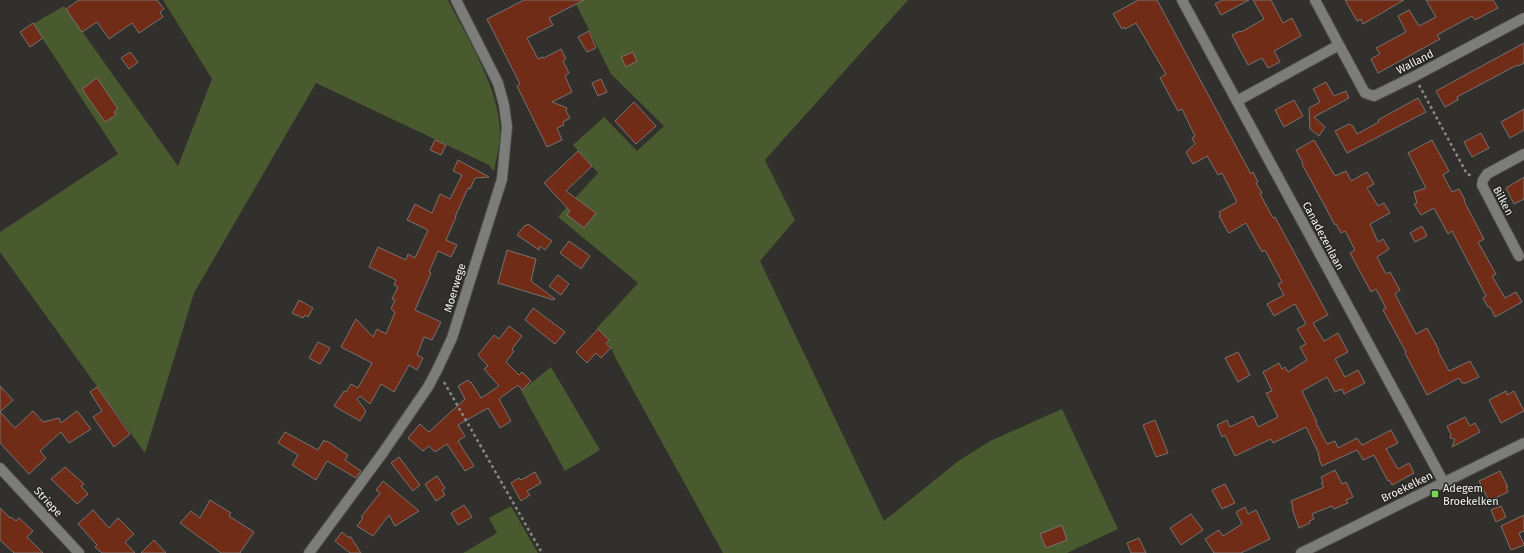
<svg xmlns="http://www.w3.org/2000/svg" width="1524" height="553" font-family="'Fira Sans',sans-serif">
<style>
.green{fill:#4a5a2f}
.building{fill:#712c17;stroke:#787372}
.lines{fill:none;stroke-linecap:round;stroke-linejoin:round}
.minor-casing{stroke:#4c4b48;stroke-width:12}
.path{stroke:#898885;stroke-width:2.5;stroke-dasharray:3 3;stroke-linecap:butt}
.minor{stroke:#7c7c7a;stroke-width:10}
.poi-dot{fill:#79d157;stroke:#272622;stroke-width:1.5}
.labels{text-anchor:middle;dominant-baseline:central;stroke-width:3;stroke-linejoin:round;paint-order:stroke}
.street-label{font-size:11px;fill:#f4f4f1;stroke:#272622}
.poi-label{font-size:11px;fill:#f4f4f1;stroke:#272622;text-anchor:start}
</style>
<rect width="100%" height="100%" fill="#31302c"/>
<!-- green -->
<path class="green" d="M 163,0 L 448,0 C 468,39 499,88 500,132 C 500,145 496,159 494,172 L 489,165 L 316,83 L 194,293 L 145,453 L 0,252 L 0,232 L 118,154 L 33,24 L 64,6 L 178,166 L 212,79 Z
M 574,0 L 908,0 L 765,160 L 795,220 L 760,261 L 884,521 L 957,462 L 990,441 L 1062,409 L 1118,529 L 1067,553 L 723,553 L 616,359 L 611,348 L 607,343 L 610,340 L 597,328 L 638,283 L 558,217 L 598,173 L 573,145 L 604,117 L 637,151 L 664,126 L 611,74 Z
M 551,367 L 600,450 L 565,471 L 521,391 Z
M 511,506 L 538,553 L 463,553 L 497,533 L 489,518 Z"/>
<!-- building -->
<path class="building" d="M 79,0 L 157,0 L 164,9 L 160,12 L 163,17 L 139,33 L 132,23 L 109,39 L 97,22 L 82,32 L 66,9 Z
M 524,0 L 584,0 L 549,18 L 553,25 L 527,38 L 538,59 L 543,57 L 544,58 L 561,49 L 566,59 L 563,61 L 569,73 L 565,76 L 572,92 L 552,102 L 567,108 L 566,111 L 570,118 L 563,122 L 564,125 L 557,128 L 562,140 L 547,147 L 517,86 L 520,84 L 487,19 Z
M 1138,0 L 1157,0 L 1251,174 L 1253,172 L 1258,182 L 1256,183 L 1262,193 L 1260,194 L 1273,218 L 1275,217 L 1328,315 L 1313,323 L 1324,341 L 1338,333 L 1348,352 L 1335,359 L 1345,377 L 1358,370 L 1365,383 L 1344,394 L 1342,389 L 1335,392 L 1327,377 L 1302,391 L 1317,422 L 1316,423 L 1327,444 L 1335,441 L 1338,448 L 1357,438 L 1362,445 L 1391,430 L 1398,443 L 1386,449 L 1398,469 L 1409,463 L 1414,473 L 1392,485 L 1389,480 L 1388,481 L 1374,455 L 1363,460 L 1357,450 L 1322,466 L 1319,459 L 1320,459 L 1318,454 L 1319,454 L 1306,427 L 1273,443 L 1271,439 L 1235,456 L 1225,435 L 1222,437 L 1217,425 L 1227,420 L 1230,427 L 1253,416 L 1258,427 L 1278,417 L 1266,393 L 1272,391 L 1263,372 L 1279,363 L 1282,369 L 1285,367 L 1288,372 L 1307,360 L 1300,347 L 1306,344 L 1297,329 L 1306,324 L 1295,304 L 1274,316 L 1267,304 L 1284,295 L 1278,284 L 1282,282 L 1265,250 L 1262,252 L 1246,223 L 1229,233 L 1228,232 L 1219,216 L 1221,215 L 1219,212 L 1237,202 L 1222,173 L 1218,175 L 1207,156 L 1193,164 L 1186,152 L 1195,144 L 1192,138 L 1195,136 L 1182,109 L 1178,111 L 1160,78 L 1166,74 L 1136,23 L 1125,29 L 1124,27 L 1122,29 L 1113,14 Z
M 1222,0 L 1249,0 L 1221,15 L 1215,4 Z
M 1253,0 L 1271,0 L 1283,23 L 1292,18 L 1301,36 L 1274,51 L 1280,62 L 1268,68 L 1262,58 L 1248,65 L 1232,35 L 1240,31 L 1241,32 L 1264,19 Z
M 1345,0 L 1404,0 L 1363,24 L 1361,19 L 1357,21 Z
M 1426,0 L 1493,0 L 1498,8 L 1475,20 L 1472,16 L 1437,35 L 1440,39 L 1378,73 L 1371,59 L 1380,54 L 1376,48 L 1406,32 L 1398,16 L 1409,10 L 1419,26 L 1436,17 Z
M 33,23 L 43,38 L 30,47 L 20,32 Z
M 589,31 L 596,48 L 587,52 L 578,37 Z
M 1524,43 L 1524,63 L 1518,66 L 1517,65 L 1457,97 L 1458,100 L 1445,107 L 1436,91 Z
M 130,52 L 138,62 L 129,69 L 121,58 Z
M 633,52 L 637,61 L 626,67 L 621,57 Z
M 97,78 L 118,109 L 114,112 L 116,115 L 105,122 L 82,89 Z
M 601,79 L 607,92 L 598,96 L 592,83 Z
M 1326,82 L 1334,96 L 1346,91 L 1349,98 L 1314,117 L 1325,127 L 1319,136 L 1310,129 L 1309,108 L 1320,102 L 1313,89 Z
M 1418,98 L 1426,112 L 1347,153 L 1335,131 L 1349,124 L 1353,126 L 1357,134 L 1379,122 L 1378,120 Z
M 1294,100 L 1303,116 L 1284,127 L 1275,110 Z
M 634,102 L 656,126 L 636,144 L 615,121 Z
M 1524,109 L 1524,130 L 1510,138 L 1501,122 Z
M 1481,133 L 1489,148 L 1472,157 L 1464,142 Z
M 435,140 L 446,145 L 441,155 L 430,150 Z
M 1314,140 L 1335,176 L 1346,171 L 1351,181 L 1367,172 L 1374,184 L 1367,188 L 1378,206 L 1384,203 L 1390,213 L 1370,224 L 1378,242 L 1383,239 L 1389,249 L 1377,257 L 1386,274 L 1390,272 L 1400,290 L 1395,294 L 1416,334 L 1427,328 L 1439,350 L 1438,351 L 1449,371 L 1470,361 L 1479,377 L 1466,383 L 1462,383 L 1459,378 L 1427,395 L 1405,353 L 1406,352 L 1383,310 L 1386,308 L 1376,289 L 1371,292 L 1350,253 L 1355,250 L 1345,231 L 1341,233 L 1336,224 L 1335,225 L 1302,164 L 1303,163 L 1296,150 Z
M 1432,140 L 1449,171 L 1443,175 L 1452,192 L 1459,189 L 1465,200 L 1464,201 L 1484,239 L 1478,242 L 1496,274 L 1492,276 L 1505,298 L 1516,292 L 1522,302 L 1495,317 L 1490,307 L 1488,307 L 1483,298 L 1486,296 L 1452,231 L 1448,234 L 1434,208 L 1421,215 L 1414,204 L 1417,203 L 1414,192 L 1426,188 L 1408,153 Z
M 578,151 L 592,166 L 566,191 L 596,213 L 584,228 L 567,215 L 570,211 L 544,183 Z
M 458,160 L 489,177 L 475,178 L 470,189 L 468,188 L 455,217 L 456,217 L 446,240 L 457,245 L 451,257 L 438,251 L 429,272 L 431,273 L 415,310 L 441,322 L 432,340 L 424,337 L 417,355 L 423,358 L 417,370 L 409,365 L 394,392 L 381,384 L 370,404 L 360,396 L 357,399 L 366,411 L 360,421 L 334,406 L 344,391 L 346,392 L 351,384 L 358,388 L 372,363 L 341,347 L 356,319 L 373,337 L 377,329 L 386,334 L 395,312 L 391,309 L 395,300 L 392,299 L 398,287 L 394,285 L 396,280 L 369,267 L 378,247 L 406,260 L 408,254 L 415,258 L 428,230 L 407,220 L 415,204 L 432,213 L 440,194 L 450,199 L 462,175 L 453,171 Z
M 1524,177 L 1524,199 L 1514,204 L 1506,188 Z
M 528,224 L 552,241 L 545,250 L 540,246 L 539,250 L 517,235 L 525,225 L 526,226 Z
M 1422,226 L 1427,236 L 1415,242 L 1410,233 Z
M 569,241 L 590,256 L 581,269 L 560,253 Z
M 507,250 L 536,259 L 531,281 L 555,299 L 554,300 L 498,283 Z
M 558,275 L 569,284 L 561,295 L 549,286 Z
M 299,300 L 313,308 L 308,317 L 305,315 L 303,318 L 292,313 Z
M 533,308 L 565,332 L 555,344 L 525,320 Z
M 509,326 L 522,336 L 512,349 L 514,351 L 506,362 L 519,375 L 522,372 L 531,381 L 522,390 L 518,385 L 499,399 L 511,421 L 500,428 L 488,408 L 458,425 L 465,436 L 458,441 L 474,466 L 465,471 L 447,444 L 435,452 L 429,446 L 423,451 L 408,438 L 420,424 L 429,432 L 465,399 L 458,386 L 468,380 L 470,383 L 471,382 L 481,398 L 499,386 L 484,369 L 488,366 L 478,355 L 494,335 L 499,339 Z
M 598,329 L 609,340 L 606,344 L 611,348 L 601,358 L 596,353 L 587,363 L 576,352 Z
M 318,342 L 330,348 L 320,364 L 309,358 Z
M 1238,352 L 1250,375 L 1238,382 L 1225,358 Z
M 0,386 L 13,400 L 0,412 L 15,428 L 33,411 L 43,422 L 59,418 L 61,423 L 77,411 L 91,429 L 69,443 L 61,432 L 40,451 L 46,458 L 29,474 L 0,443 Z
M 97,387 L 130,434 L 114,447 L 93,417 L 102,411 L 90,392 Z
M 1506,391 L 1507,395 L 1514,391 L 1524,411 L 1501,423 L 1489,400 Z
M 1465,417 L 1470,426 L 1475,423 L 1480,432 L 1452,447 L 1455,439 L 1450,438 L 1451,435 L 1447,426 Z
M 1155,420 L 1168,453 L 1156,457 L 1143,425 Z
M 285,432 L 318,450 L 324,440 L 326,442 L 327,441 L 348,455 L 345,460 L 361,471 L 356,478 L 327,461 L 316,480 L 292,465 L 298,455 L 278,443 Z
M 399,457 L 420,485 L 413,491 L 391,463 Z
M 65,467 L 84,484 L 81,486 L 88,494 L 77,504 L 51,479 Z
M 1335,470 L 1342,484 L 1346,482 L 1353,497 L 1346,500 L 1348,503 L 1334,509 L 1332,506 L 1312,514 L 1314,519 L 1309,521 L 1310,523 L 1299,528 L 1292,508 L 1293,508 L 1291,501 L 1324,487 L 1321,483 L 1323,482 L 1321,477 Z
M 1500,471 L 1508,487 L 1506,487 L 1508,492 L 1489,501 L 1479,481 Z
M 535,472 L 541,483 L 527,491 L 530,495 L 521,501 L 511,483 L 519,478 L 521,480 Z
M 437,476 L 445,488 L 442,490 L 445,495 L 436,501 L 425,484 Z
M 383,481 L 419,511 L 395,526 L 389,515 L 373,536 L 357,526 L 363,518 L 361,517 L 380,493 L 376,490 Z
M 1225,484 L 1235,503 L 1222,509 L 1212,490 Z
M 210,500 L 231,513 L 229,516 L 254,532 L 240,553 L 221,553 L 180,523 L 191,511 L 200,518 Z
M 464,505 L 472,517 L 458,525 L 451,513 Z
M 1501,506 L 1506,517 L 1496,522 L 1491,510 Z
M 1245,507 L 1248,514 L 1256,510 L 1270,539 L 1241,553 L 1214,553 L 1205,539 L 1219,530 L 1223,536 L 1242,524 L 1236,512 Z
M 0,508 L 10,518 L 11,517 L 16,521 L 19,518 L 33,531 L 27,537 L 43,553 L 14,553 L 0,540 Z
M 93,510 L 109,528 L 118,518 L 134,534 L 125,542 L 135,553 L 102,553 L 95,547 L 97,545 L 78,524 Z
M 1191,514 L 1203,530 L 1181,545 L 1170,528 Z
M 1524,515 L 1524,531 L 1519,533 L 1524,545 L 1511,550 L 1501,526 Z
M 1062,525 L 1067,540 L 1046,548 L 1040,534 Z
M 342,532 L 349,538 L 350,536 L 361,553 L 350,553 L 335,541 Z
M 1139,538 L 1146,553 L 1131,553 L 1127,543 Z
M 154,540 L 166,553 L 141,553 Z"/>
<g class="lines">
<defs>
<path id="minor" d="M 1182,0 L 1444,483
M 1315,0 L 1339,45
M 1237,101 L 1339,45 L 1365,93 L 1374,96 L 1415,76 L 1524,18
M 1519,256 L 1482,185 L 1483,180 L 1487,174 L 1524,154
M 0,468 L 79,553
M 309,553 L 382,454 L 428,387 L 437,370 L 452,338 L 502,179 L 507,127 L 504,105 L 498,83 L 456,0
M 1301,553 L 1524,443"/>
</defs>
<!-- minor casing -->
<use href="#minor" class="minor-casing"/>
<!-- path -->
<path class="path" d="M 1419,85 L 1467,174 L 1473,176
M 444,382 L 542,553"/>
<!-- minor -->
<use href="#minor" class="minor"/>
</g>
<!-- markers -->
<rect class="poi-dot" x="1431" y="490" width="8" height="8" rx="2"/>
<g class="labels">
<!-- street labels -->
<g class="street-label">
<text transform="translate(1415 62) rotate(-27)">Walland</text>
<text transform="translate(1503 201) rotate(62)">Bilken</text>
<text transform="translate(1323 236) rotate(62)">Canadezenlaan</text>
<text transform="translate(455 288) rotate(-73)">Moerwege</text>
<text transform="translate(1407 487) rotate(-26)">Broekelken</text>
<text transform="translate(48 502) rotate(47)">Striepe</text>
</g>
<!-- poi labels -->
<g class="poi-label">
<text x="1443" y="488">Adegem<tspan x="1443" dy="13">Broekelken</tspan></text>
</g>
</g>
</svg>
